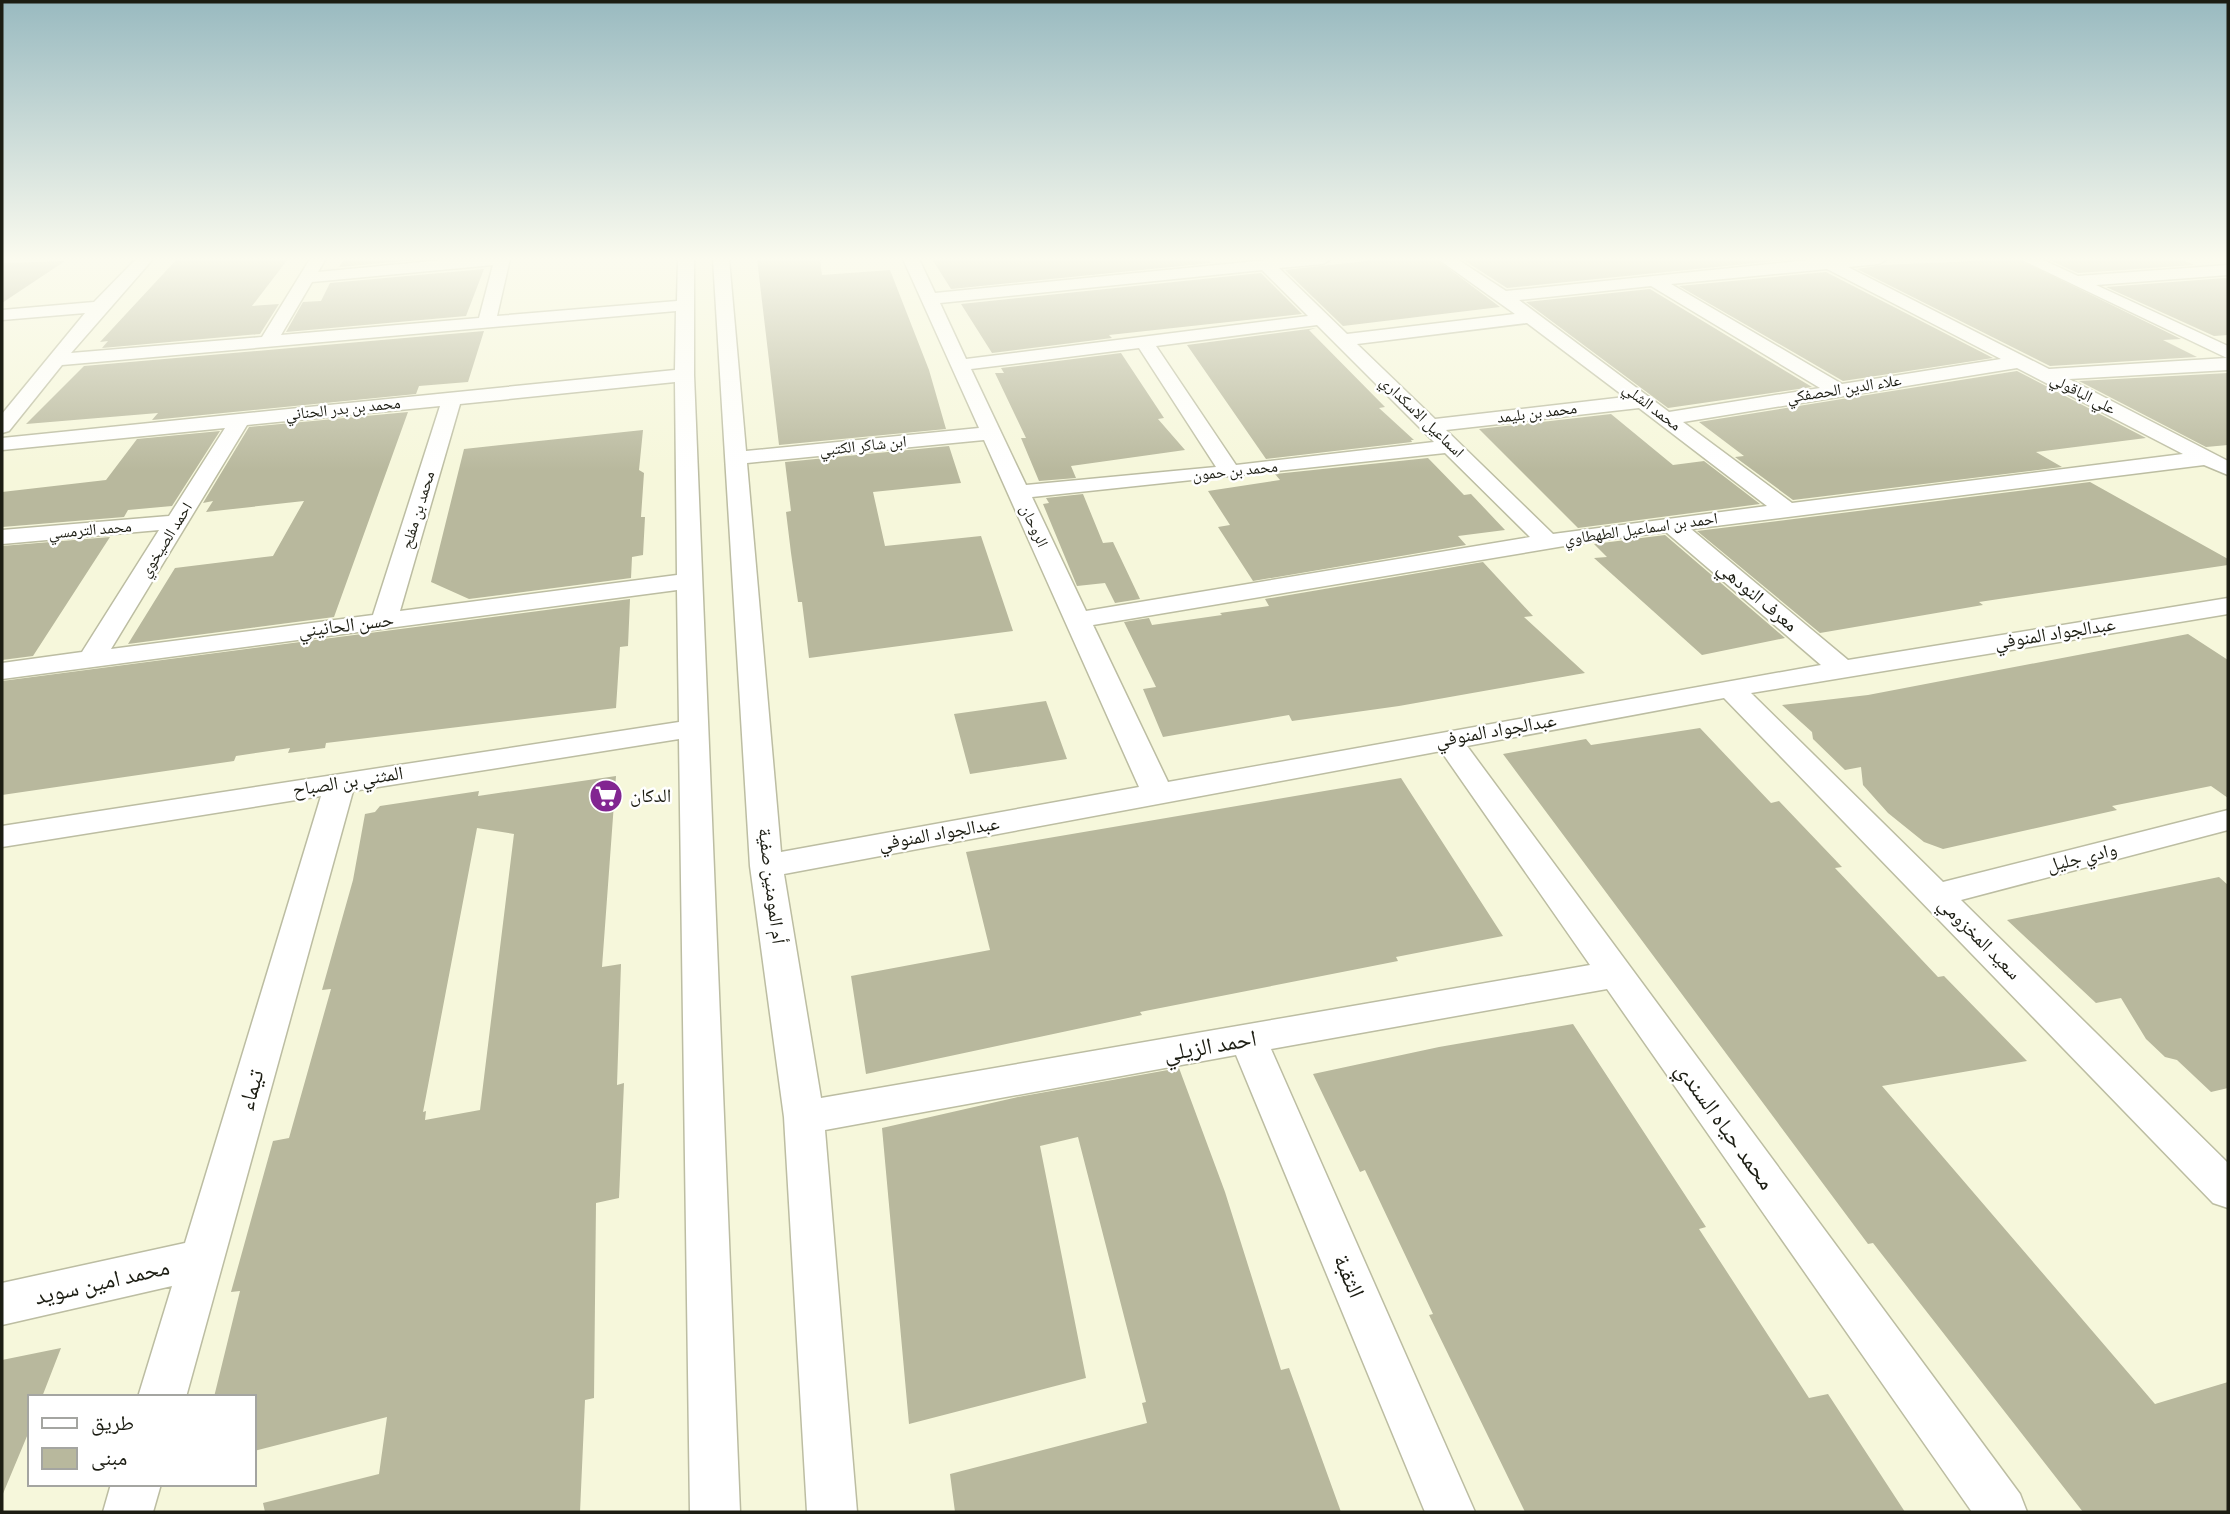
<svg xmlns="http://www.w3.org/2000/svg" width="2230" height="1514" font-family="'Source Sans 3','Noto Naskh Arabic',sans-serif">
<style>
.building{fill:#b8b89d;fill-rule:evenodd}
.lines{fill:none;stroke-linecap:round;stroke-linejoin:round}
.street-casing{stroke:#bcbda2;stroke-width:3}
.street{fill:#fff;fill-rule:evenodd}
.labels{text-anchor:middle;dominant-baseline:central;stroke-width:5;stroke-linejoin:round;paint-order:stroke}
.far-street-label{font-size:16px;fill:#1c1d13;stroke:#fff}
.street-label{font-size:19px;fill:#1c1d13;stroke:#fff}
.poi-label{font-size:19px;fill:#1c1d13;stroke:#fff;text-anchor:start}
.near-street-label{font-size:23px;fill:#1c1d13;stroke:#fff}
</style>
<rect width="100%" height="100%" fill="#f6f7db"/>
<!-- building -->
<path class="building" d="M 177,259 L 288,259 L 252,306 L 279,304 L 260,334 L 102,348 L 108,341 L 100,342 Z
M 344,259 L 427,259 L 339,267 Z
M 757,259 L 820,259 L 822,275 L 890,270 L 929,370 L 946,429 L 779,445 Z
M 932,259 L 1207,259 L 1211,263 L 951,289 Z
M 1384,259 L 1436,259 L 1500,307 L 1343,326 L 1285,270 Z
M 1462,259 L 1795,259 L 1507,288 Z
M 2018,259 L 2181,339 L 2163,340 L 2197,357 L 2050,366 L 1857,269 L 1883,265 Z
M 2047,259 L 2181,259 L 2194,265 L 2078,273 Z
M 65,261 L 2,303 L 2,263 Z
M 484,269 L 466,316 L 286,332 L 303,302 L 321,301 L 330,283 Z
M 1826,272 L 1993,358 L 1843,381 L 1679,286 Z
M 1261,273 L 1302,314 L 1109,335 L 1112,338 L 992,353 L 961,304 Z
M 2225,278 L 2228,279 L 2228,335 L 2214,336 L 2106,287 Z
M 1650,289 L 1812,387 L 1668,408 L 1526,302 Z
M 1316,328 L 1309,330 L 1385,407 L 1379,408 L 1414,440 L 1411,440 L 1412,442 L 1266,459 L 1187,345 Z
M 484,331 L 468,382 L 419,386 L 416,394 L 152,420 L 158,413 L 26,424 L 84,366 Z
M 1121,353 L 1164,418 L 1158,419 L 1185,450 L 1071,466 L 1076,478 L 1039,481 L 1021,438 L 1026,438 L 995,373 L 1004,373 L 1001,368 Z
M 2017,371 L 2146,438 L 2036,452 L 2062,467 L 1793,500 L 1735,457 L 1744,456 L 1699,422 Z
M 2228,373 L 2228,445 L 2206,447 L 2079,381 Z
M 408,412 L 334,617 L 128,644 L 175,568 L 273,556 L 304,501 L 206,512 L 213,501 L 203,503 L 249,427 Z
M 1611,414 L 1673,465 L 1704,461 L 1760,504 L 1578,528 L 1479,429 Z
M 643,430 L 639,470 L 644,473 L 641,517 L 645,517 L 643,555 L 632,557 L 631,578 L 469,599 L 431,582 L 464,449 Z
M 220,431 L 172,506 L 128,510 L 124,517 L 2,527 L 2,492 L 106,480 L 137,439 Z
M 949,446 L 961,483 L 873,492 L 885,546 L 981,536 L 1013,631 L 809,658 L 802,602 L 798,602 L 791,553 L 786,512 L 791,511 L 785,462 Z
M 1428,458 L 1464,495 L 1471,494 L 1505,530 L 1458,536 L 1466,545 L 1253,581 L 1218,527 L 1230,525 L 1208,491 L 1280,480 L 1275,474 Z
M 2090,482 L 2228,559 L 2228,565 L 1979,602 L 1983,605 L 1820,633 L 1697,531 Z
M 1083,494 L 1103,543 L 1113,542 L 1140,599 L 1115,603 L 1105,583 L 1077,586 L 1043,504 L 1049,503 L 1046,498 Z
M 1665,535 L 1785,638 L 1702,655 L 1594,558 L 1607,557 L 1594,544 Z
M 110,537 L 33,656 L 2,660 L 2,546 Z
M 1483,562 L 1533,616 L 1524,617 L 1585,673 L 1399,706 L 1292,721 L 1289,715 L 1163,737 L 1143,689 L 1156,687 L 1124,622 L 1149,618 L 1152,625 L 1222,615 L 1220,613 L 1269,606 L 1265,599 Z
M 630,599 L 628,646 L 620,647 L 616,708 L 326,743 L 325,748 L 288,753 L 290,748 L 236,756 L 234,761 L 2,795 L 2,681 Z
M 2188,634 L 2228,660 L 2228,798 L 2211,786 L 2112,806 L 2117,810 L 1943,849 L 1924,842 L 1888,813 L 1863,785 L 1861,767 L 1845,770 L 1813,739 L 1812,732 L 1782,705 L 1868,695 Z
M 1046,701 L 1067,759 L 970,774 L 954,714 Z
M 1700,728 L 1771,803 L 1779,801 L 1842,867 L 1835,868 L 1938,977 L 1944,976 L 2027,1061 L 1882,1086 L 2155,1404 L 2228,1382 L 2228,1512 L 2083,1512 L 1873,1243 L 1868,1244 L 1503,754 L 1586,739 L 1591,745 Z
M 616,776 L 602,967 L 621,964 L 617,1085 L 624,1083 L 619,1198 L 596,1203 L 594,1398 L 585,1400 L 580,1512 L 265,1512 L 263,1503 L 379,1474 L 387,1417 L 254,1451 L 254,1397 L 214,1397 L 240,1291 L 231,1292 L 273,1141 L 289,1138 L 331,989 L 322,990 L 353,880 L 365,814 L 375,812 L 380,806 L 479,791 L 478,796 ZM 477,828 L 514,834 L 480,1110 L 425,1120 L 426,1111 L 423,1112 Z
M 1401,778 L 1503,936 L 1396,957 L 1398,961 L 1140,1012 L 1142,1015 L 866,1074 L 851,976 L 990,950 L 966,852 Z
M 2219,877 L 2228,885 L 2228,1088 L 2211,1092 L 2177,1060 L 2165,1057 L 2146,1039 L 2121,998 L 2096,1003 L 2007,920 Z
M 1573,1024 L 1706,1227 L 1699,1229 L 1809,1398 L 1828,1394 L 1905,1512 L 1525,1512 L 1429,1315 L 1433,1314 L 1365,1170 L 1360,1172 L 1313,1074 L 1439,1047 Z
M 1179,1068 L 1225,1192 L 1281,1370 L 1289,1368 L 1341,1512 L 955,1512 L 950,1474 L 1147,1423 L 1142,1403 L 1146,1402 L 1078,1137 L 1040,1146 L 1086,1378 L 909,1424 L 882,1128 L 1018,1097 Z
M 61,1348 L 42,1397 L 30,1397 L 30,1429 L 2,1496 L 2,1360 Z"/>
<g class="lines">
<defs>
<path id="street" d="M 136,259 L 153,259 L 71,353 L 262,337 L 310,259 L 325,260 L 318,272 L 453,259 L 510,259 L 497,316 L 677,301 L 678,259 L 694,259 L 694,375 L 740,1512 L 690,1512 L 679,739 L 353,791 L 186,1397 L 138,1397 L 172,1286 L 2,1325 L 2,1283 L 185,1243 L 321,796 L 2,847 L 2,826 L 679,722 L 677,590 L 2,679 L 2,663 L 82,652 L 159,530 L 2,544 L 2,530 L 169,516 L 225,428 L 2,450 L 2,438 L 675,370 L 676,311 L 62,365 L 9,431 L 2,433 L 2,414 L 85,313 L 2,320 L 2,310 L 94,302 ZM 493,265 L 479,318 L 281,335 L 312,282 ZM 675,382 L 677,575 L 400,611 L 460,404 ZM 440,406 L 373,615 L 111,649 L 247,425 Z
M 713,259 L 729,259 L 746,451 L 979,428 L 903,259 L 919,259 L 935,293 L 1276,259 L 1331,259 L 1323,264 L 1279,268 L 1347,334 L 1515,314 L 1438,259 L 1457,259 L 1506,291 L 1820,259 L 1887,259 L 1879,264 L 1848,267 L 2049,369 L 2227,358 L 2020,259 L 2041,259 L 2078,276 L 2228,265 L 2228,275 L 2096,285 L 2228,346 L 2228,370 L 2069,379 L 2228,461 L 2228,475 L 2204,465 L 1691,529 L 1848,660 L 2228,598 L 2228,614 L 1751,693 L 1943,882 L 2228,810 L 2228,830 L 1961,900 L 2228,1163 L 2228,1208 L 2213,1203 L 1724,698 L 1467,746 L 2020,1494 L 2027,1512 L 1972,1512 L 1607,989 L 1271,1049 L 1475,1512 L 1425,1512 L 1236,1055 L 825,1130 L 857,1512 L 807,1512 L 784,1117 L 750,866 ZM 1827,269 L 2001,359 L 1842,384 L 1671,284 ZM 1262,270 L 1308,316 L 966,359 L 940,303 ZM 1651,286 L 1820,388 L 1669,412 L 1519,300 ZM 1527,323 L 1625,397 L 1435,419 L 1357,344 ZM 1317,325 L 1434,442 L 1236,465 L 1156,346 ZM 1139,348 L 1216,467 L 1026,485 L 971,369 ZM 2017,368 L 2183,454 L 1792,503 L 1683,422 ZM 1639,408 L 1767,506 L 1553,534 L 1446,430 ZM 984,440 L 1139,787 L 781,852 L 747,463 ZM 1445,453 L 1530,537 L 1086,611 L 1032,497 ZM 1666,532 L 1821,665 L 1168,782 L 1093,625 L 1594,541 ZM 1441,751 L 1590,965 L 821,1098 L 784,874 Z
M 111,1484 L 161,1484 L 153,1512 L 103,1512 Z"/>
</defs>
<!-- street casing -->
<use href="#street" class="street-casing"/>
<!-- street -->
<use href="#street" class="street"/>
</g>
<!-- sky -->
<linearGradient id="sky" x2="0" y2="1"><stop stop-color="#99bac0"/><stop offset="0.55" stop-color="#fbfbef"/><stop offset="1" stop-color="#fbfbef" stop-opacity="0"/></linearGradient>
<rect width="2230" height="471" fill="url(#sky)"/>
<!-- icons -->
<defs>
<symbol id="supermarket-disc" viewBox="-11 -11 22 22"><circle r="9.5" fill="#822591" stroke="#fff"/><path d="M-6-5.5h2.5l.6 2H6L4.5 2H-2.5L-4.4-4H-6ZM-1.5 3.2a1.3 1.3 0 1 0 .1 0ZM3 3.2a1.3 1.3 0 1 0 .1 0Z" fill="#fff"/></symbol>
</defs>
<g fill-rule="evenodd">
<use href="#supermarket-disc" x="587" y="777" width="38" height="38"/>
</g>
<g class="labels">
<!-- far-street labels -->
<g class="far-street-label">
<text transform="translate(1844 389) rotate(-9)">علاء الدين الحصفكي</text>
<text transform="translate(2083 394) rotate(27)">علي الباقولي</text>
<text transform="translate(1652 407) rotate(37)">محمد الشلي</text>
<text transform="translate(343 409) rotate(-6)">محمد بن بدر الحناني</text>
<text transform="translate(1537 413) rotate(-7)">محمد بن بليمد</text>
<text transform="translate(1422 417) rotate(44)">اسماعيل الاسكداري</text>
<text transform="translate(863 446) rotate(-6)">ابن شاكر الكتبي</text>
<text transform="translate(1235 471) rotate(-6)">محمد بن حمون</text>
<text transform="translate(418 510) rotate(-73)">محمد بن مفلح</text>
<text transform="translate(1034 526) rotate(65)">الروحان</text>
<text transform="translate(1641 529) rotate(-8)">احمد بن اسماعيل الطهطاوي</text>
<text transform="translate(90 530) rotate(-5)">محمد الترمسي</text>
<text transform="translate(166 540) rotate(-58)">احمد الصيخوي</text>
</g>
<!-- street labels -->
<g class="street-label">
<text transform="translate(1757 597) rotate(40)">معرف النودهي</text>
<text transform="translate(346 626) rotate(-7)">حسن الحانيني</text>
<text transform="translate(2055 634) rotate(-9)">عبدالجواد المنوفي</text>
<text transform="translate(1496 731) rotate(-10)">عبدالجواد المنوفي</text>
<text transform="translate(348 782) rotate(-9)">المثني بن الصباح</text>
<text transform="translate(939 834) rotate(-10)">عبدالجواد المنوفي</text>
<text transform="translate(2082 858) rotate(-14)">وادي جليل</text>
<text transform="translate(771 886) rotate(83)">أم المومنين صفية</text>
<text transform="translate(1979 939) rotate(45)">سعيد المخزومي</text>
</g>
<!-- poi labels -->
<g class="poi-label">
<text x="630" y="796">الدكان</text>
</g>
<!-- near-street labels -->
<g class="near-street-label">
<text transform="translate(1210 1046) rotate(-10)">احمد الزيلي</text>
<text transform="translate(251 1090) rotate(-74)">تيماء</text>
<text transform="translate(1725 1126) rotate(54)">محمد حياه السندي</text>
<text transform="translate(1349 1276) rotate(67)">الثقبة</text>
<text transform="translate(102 1282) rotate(-13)">محمد امين سويد</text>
</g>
</g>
<!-- border -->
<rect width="2230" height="1514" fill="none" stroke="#1c1d13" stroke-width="7"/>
<!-- legend -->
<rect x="28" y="1395" width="228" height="91" fill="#ffffff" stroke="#a4a5a1" stroke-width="2"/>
<rect x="42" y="1418" width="35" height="10" fill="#ffffff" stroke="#a4a5a1" stroke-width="2"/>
<text x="91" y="1430" font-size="21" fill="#1c1d13">طريق</text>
<rect x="42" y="1448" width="35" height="21" fill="#b8b89d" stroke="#a4a5a1" stroke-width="2"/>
<text x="91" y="1465" font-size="21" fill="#1c1d13">مبنى</text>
</svg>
